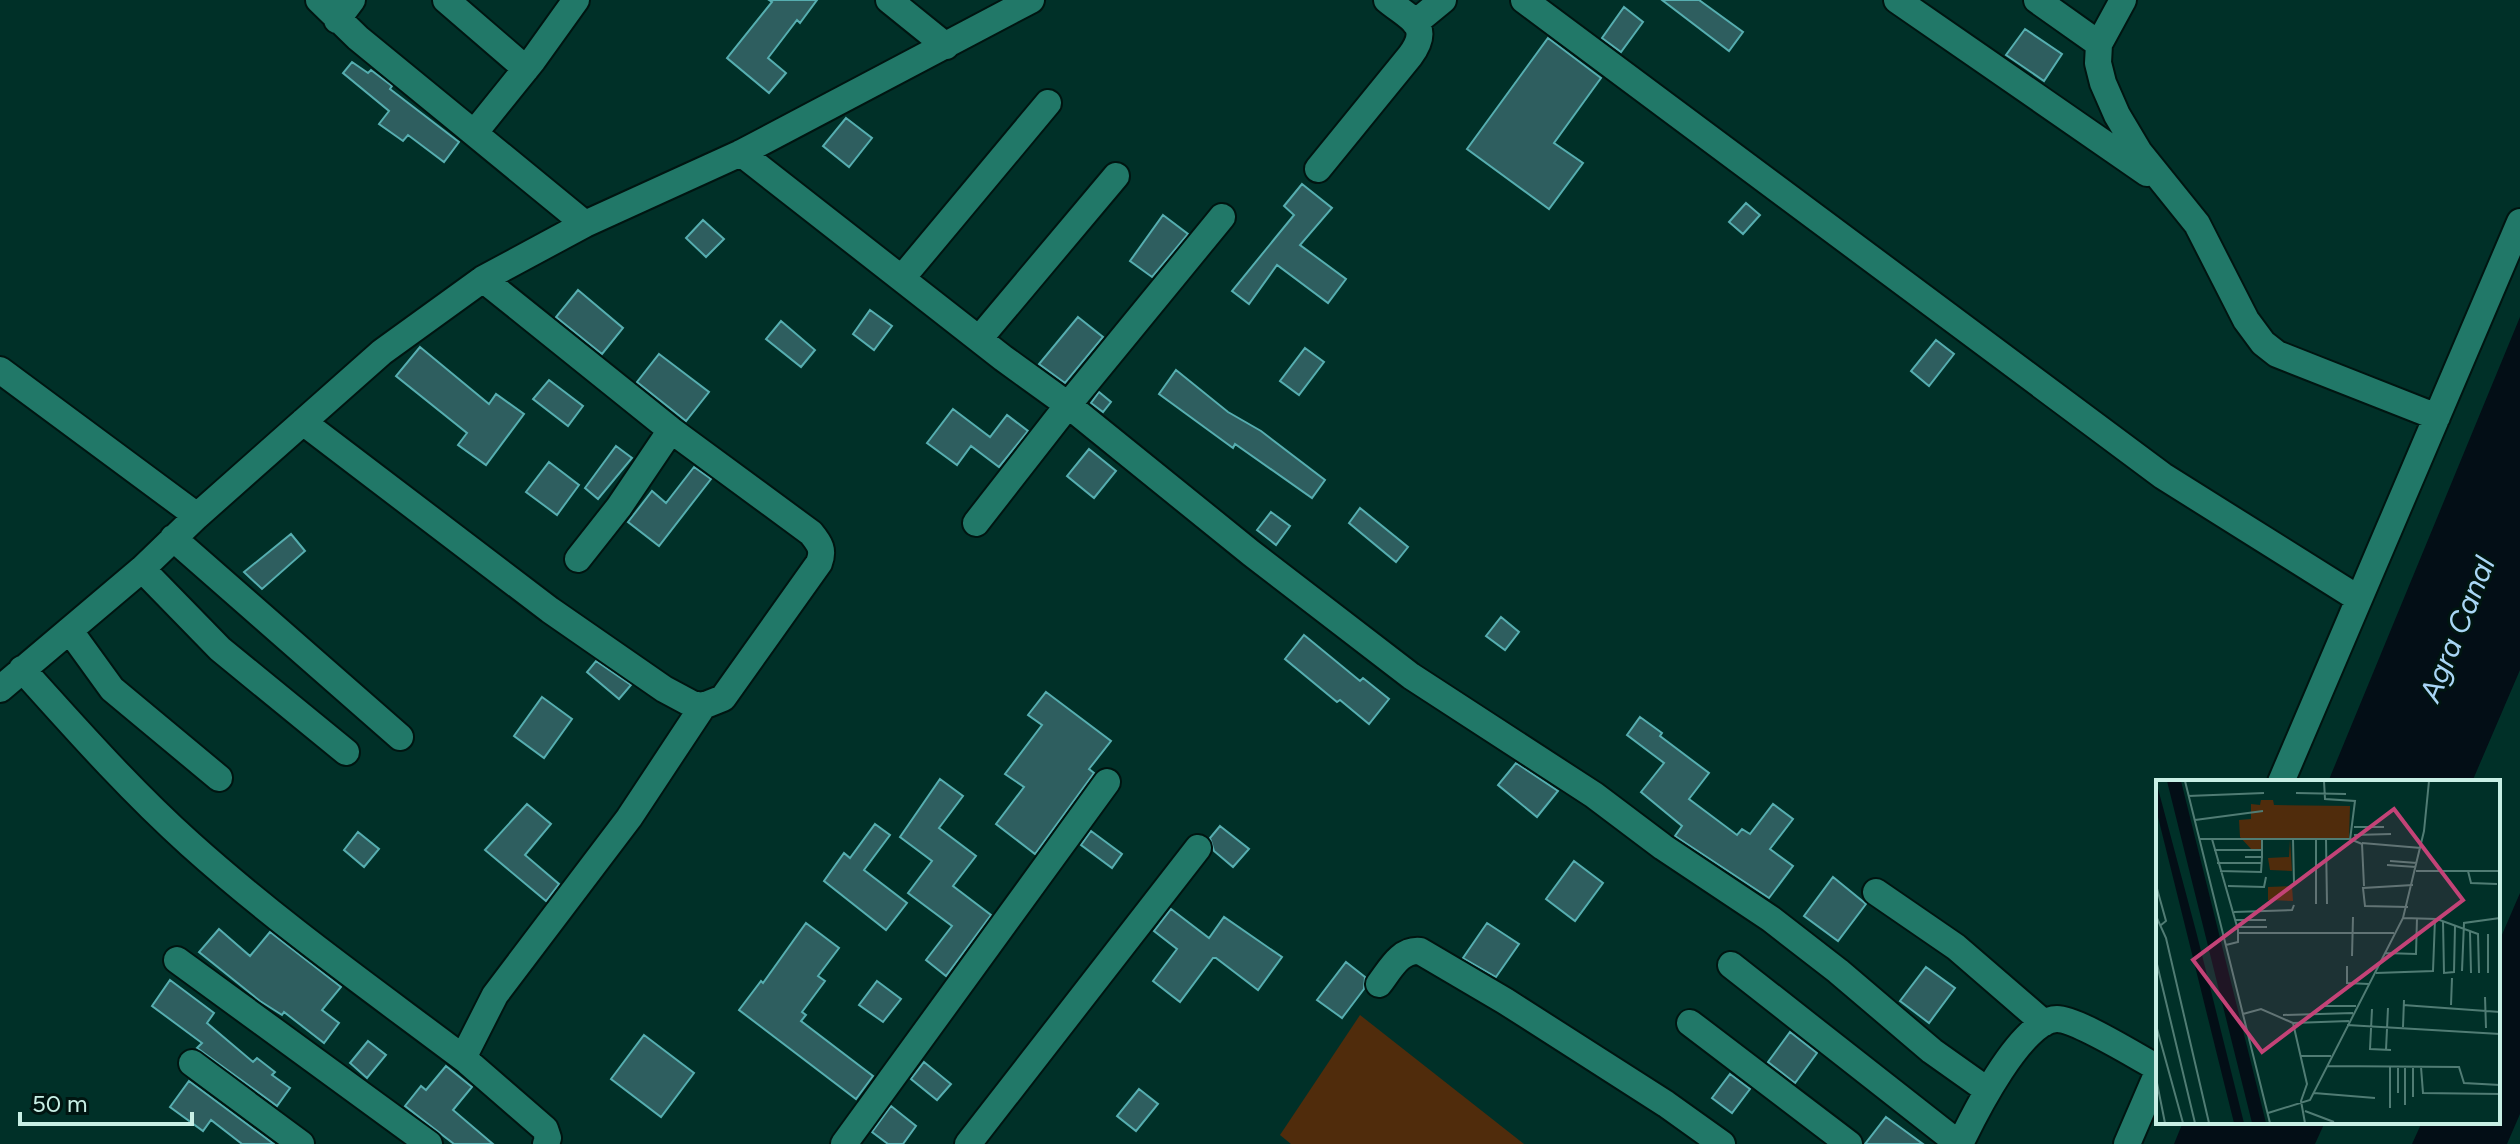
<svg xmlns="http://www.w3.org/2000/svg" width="2520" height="1144" font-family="Figtree,sans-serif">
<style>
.green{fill:#502c0c}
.water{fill:#030e16}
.building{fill:#2e5e5f;stroke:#56aeb0;stroke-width:2}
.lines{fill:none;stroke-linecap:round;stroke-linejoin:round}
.minor-casing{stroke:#001511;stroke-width:30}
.minor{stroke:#217868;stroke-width:26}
.labels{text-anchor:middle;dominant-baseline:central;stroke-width:6;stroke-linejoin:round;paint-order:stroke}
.water-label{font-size:30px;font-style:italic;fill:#a9d6f5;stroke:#001511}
.inset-road{fill:none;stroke:#507c74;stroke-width:2}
.view{fill:#c34377;fill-opacity:0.15;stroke:#c34377;stroke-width:4}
.inset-edge{fill:none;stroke:#c8efe5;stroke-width:4}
</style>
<rect width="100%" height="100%" fill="#003028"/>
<!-- green -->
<path class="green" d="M 1360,1015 L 1524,1144 L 1291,1144 L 1280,1135 Z"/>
<!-- water -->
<path class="water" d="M 2520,317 L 2520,670 L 2472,782 L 2328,782 Z
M 2520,893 L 2520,1114 L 2507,1144 L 2412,1144 L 2422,1122 L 2498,1122 L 2498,944 Z
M 2183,1122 L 2325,1122 L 2315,1144 L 2174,1144 Z"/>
<!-- building -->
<path class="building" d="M 769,0 L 817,0 L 800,23 L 797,20 L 768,58 L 786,73 L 769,93 L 727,58 L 772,2 Z
M 1662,0 L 1699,0 L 1743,32 L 1729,51 Z
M 1624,7 L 1643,22 L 1621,52 L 1602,38 Z
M 2025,29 L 2062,54 L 2044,81 L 2006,55 Z
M 1548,38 L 1601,78 L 1554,143 L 1583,163 L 1549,209 L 1467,149 Z
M 352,62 L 368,73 L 371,70 L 392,86 L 390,89 L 459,142 L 444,162 L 408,135 L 403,141 L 379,124 L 389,111 L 343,73 Z
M 846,118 L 872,138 L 849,167 L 823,146 Z
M 1302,184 L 1332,208 L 1300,245 L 1346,279 L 1328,303 L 1277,265 L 1249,304 L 1232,291 L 1294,215 L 1284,206 Z
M 1746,203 L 1760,215 L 1743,234 L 1729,222 Z
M 1163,215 L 1188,234 L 1152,277 L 1130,261 Z
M 703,220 L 724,239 L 706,257 L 686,238 Z
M 578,290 L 623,328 L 602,354 L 556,317 Z
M 870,310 L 892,326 L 874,350 L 853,334 Z
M 1078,317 L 1103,337 L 1065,383 L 1039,364 Z
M 781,321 L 815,350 L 801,367 L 766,339 Z
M 1936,340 L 1954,354 L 1929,386 L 1911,371 Z
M 420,347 L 489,404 L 496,394 L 524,414 L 486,465 L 458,445 L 467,433 L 396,376 Z
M 1305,348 L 1324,362 L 1299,395 L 1280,381 Z
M 659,354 L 709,392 L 686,421 L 637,382 Z
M 1176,370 L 1228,412 L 1261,431 L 1325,480 L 1312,498 L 1235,444 L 1233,448 L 1159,394 Z
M 549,380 L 583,406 L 568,426 L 533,399 Z
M 1099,392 L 1111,402 L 1103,412 L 1091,403 Z
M 953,409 L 990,437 L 1007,415 L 1028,431 L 999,467 L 971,446 L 957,465 L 927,443 Z
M 616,446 L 632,458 L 598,499 L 585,488 Z
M 1089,449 L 1116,471 L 1094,498 L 1067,476 Z
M 549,462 L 579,485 L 557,515 L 526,492 Z
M 694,467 L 711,479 L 659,546 L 628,522 L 652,491 L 666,503 Z
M 1360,508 L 1408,547 L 1396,562 L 1349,523 Z
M 1271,512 L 1290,526 L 1276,545 L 1257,530 Z
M 291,534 L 305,551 L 262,589 L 244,572 Z
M 1501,617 L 1519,632 L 1505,650 L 1486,636 Z
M 1304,635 L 1360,681 L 1363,678 L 1389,699 L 1369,724 L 1340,700 L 1337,702 L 1285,659 Z
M 596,661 L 631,685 L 619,699 L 587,672 Z
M 1046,692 L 1111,741 L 1089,769 L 1094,773 L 1035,854 L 996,824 L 1024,787 L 1005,774 L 1042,725 L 1028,715 Z
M 542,697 L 572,719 L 544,758 L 514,736 Z
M 1640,717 L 1662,733 L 1660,736 L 1709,773 L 1689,799 L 1737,835 L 1742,829 L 1750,834 L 1773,804 L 1793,819 L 1770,849 L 1793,866 L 1769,898 L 1675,836 L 1682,826 L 1641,792 L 1664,763 L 1627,735 Z
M 1516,763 L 1558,791 L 1537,817 L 1498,785 Z
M 940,779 L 963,796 L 939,828 L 976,856 L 953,886 L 991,915 L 946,976 L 926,960 L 952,926 L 908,893 L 932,861 L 900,837 Z
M 527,804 L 551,824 L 525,855 L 559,884 L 546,901 L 485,850 Z
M 875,824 L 890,835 L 864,870 L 907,903 L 886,930 L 824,881 L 844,853 L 850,858 Z
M 1220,826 L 1249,849 L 1233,867 L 1214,851 L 1210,838 Z
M 1091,831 L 1122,854 L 1112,868 L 1081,845 Z
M 358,832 L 379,849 L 364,867 L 344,850 Z
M 1574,861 L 1603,883 L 1575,921 L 1546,899 Z
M 1833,877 L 1866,904 L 1838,941 L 1804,916 Z
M 1171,909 L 1209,938 L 1224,917 L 1282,957 L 1258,990 L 1216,958 L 1213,958 L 1180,1002 L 1153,981 L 1177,949 L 1154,931 Z
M 806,923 L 839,948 L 818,976 L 825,981 L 802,1012 L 806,1015 L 801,1021 L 873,1076 L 856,1099 L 739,1010 L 761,981 L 763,983 Z
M 1487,923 L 1519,944 L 1496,977 L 1463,958 Z
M 219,929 L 250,956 L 270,932 L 341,987 L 322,1010 L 339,1023 L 324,1043 L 284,1012 L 282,1015 L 260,1001 L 199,952 Z
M 1346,962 L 1365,977 L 1364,989 L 1342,1018 L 1317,1000 Z
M 1926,967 L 1955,988 L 1929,1023 L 1900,1001 Z
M 170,980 L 214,1013 L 207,1023 L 253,1062 L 257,1058 L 275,1072 L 272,1075 L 290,1088 L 277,1106 L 197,1048 L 202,1043 L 152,1006 Z
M 877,981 L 901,999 L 883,1022 L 859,1005 Z
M 1790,1032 L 1817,1053 L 1795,1083 L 1768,1062 Z
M 644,1035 L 694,1073 L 661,1117 L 611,1079 Z
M 368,1041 L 386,1055 L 367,1078 L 350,1063 Z
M 924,1062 L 951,1084 L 937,1100 L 911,1079 Z
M 446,1066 L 472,1087 L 453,1110 L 493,1144 L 454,1144 L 405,1106 L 421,1086 L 426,1090 Z
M 1730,1074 L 1750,1089 L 1732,1113 L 1712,1098 Z
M 189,1081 L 274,1144 L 242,1144 L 211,1120 L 203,1131 L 170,1107 Z
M 1139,1089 L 1158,1104 L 1136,1131 L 1117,1116 Z
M 891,1106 L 916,1126 L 903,1144 L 888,1144 L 872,1132 Z
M 1886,1117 L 1923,1144 L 1865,1144 Z"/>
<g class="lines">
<defs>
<path id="minor" d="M 319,0 L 358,38 L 585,224
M 446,0 L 526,69
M 889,0 L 946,46
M 1524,0 L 2163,476 L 2359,599
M 1897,0 L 2147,173
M 2037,0 L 2099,44
M 2123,0 L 2099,44 L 2098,63 L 2103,83 L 2117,115 L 2139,152 L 2197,224 L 2246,320 L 2263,343 L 2277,354 L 2437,417
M 337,20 L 352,0
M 1415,23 L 1443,0
M 475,132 L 533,60 L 576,0
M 741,153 L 1003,358 L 1068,405 L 1251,553 L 1411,676 L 1594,795 L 1663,847 L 1771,919 L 1838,971 L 1932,1051 L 1987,1090
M 1318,169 L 1410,56 C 1433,25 1410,19 1387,0
M 902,278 L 1048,103
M 979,339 L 1116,176
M 0,370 L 197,516
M 303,422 L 550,610 L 664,689 L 692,704 L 703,706 L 723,698 L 819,563 C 824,550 820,544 811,533 L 671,430 L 483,279
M 976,523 L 1068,405 L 1222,217
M 173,538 L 400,737
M 578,559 L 619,507 L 671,430
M 142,569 L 220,649 L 346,752
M 70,631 L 112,689 L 219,778
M 22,669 C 76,729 130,790 190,844 C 278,923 373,990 467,1061
M 0,689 L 142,569 L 197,516 L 382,352 L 483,279 L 585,224 L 741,153 L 1031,0
M 2281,782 L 2520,222
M 1876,892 L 1956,947 L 2044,1023
M 177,960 L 429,1144
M 1731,965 L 1959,1144
M 1379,984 C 1390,970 1400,949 1420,951 L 1505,1001 L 1666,1104 L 1722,1144
M 1690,1023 L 1849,1144
M 192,1063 L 301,1144
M 546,1144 L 548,1138 L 545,1129 L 469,1063 L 465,1054 L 495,995 L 629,818 L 703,706
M 844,1144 L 1107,782
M 968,1144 L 1198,848
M 1960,1144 C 1974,1115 2022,1019 2057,1019 C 2077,1019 2137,1057 2158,1068
M 2127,1144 L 2158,1072"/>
</defs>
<!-- minor casing -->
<use href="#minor" class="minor-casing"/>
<!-- minor -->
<use href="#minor" class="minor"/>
</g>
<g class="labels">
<!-- water labels -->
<g class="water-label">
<text transform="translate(2457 629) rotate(-68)">Agra Canal</text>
</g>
</g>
<!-- overview -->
<g transform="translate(2156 780)">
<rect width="344" height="344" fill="#003028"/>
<path d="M 105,20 L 117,20 L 118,25 L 194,26 L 193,59 L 106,59 L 106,71 L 96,70 L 84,57 L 83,40 L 95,39 L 95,24 L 104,25 ZM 134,60 L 136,91 L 114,90 L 112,78 L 133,77 ZM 136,106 L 137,121 L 112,120 L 112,107 Z" fill="#502c0c"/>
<path d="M 0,1 L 41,155 L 88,343 L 78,343 L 0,29 ZM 11,1 L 25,1 L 110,343 L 96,343 Z" fill="#030e16"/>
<path class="inset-road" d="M 29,1 L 114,343M 168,1 L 169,19 L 199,21 L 194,60M 140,13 L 190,14M 32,16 L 108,13M 39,40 L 107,31M 198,47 L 228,47M 198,55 L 235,54M 44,59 L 194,59 L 206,64 L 208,106M 56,59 L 82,150 L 82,162 L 70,165M 137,59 L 138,103M 160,59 L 160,124M 170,59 L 171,124M 206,63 L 265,68M 58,70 L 107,70M 89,77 L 106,77 L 106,58M 234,81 L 261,83M 61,83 L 106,83M 231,85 L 260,87M 64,91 L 105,92 L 106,77M 260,91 L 344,91M 312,91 L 315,103 L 341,104M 0,105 L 10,141 L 5,145M 72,106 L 108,107 L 110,97M 252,127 L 209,126 L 207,108 L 257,105M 78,132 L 136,130 L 138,125M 0,136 L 10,158 L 53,343M 247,138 L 281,139 L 322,154 L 323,193M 80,140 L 110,140M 287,141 L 288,193 L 298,192 L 299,146M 81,147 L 111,147M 314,152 L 315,193M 82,153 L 238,153M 332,154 L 332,193M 229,173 L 260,174 L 261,138M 196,176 L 197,137M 0,180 L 39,343M 191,186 L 191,203 L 213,204M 306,191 L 308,143 L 344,138M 220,193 L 277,191 L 279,139M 329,217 L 330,248M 247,225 L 344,232M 295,225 L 296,198M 168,226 L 200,226M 216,229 L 214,269 L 235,270M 87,234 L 105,229 L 137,243 L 151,304 L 145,321 L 149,343M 127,235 L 197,233M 137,243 L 193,241M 0,245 L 27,343M 191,245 L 344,254M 247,247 L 248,220M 230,270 L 232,228M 145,276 L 175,276M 171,286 L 303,287 L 308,303 L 344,305M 234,286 L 234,328M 249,287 L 249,325M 257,287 L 257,317M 265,287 L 267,313 L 344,314M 0,298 L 9,343M 158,313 L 219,318M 242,313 L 242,286M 149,331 L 178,342M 112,333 L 154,320 L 247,138 L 268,51 L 273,1"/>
<path class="view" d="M 238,29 L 307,120 L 106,272 L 37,180 Z"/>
<rect width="344" height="344" class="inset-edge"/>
</g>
<!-- scale -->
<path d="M20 1112v12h172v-12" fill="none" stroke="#c8efe5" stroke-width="4"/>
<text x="32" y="1112" font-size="24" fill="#c8efe5" stroke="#001511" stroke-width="6" paint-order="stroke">50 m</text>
</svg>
